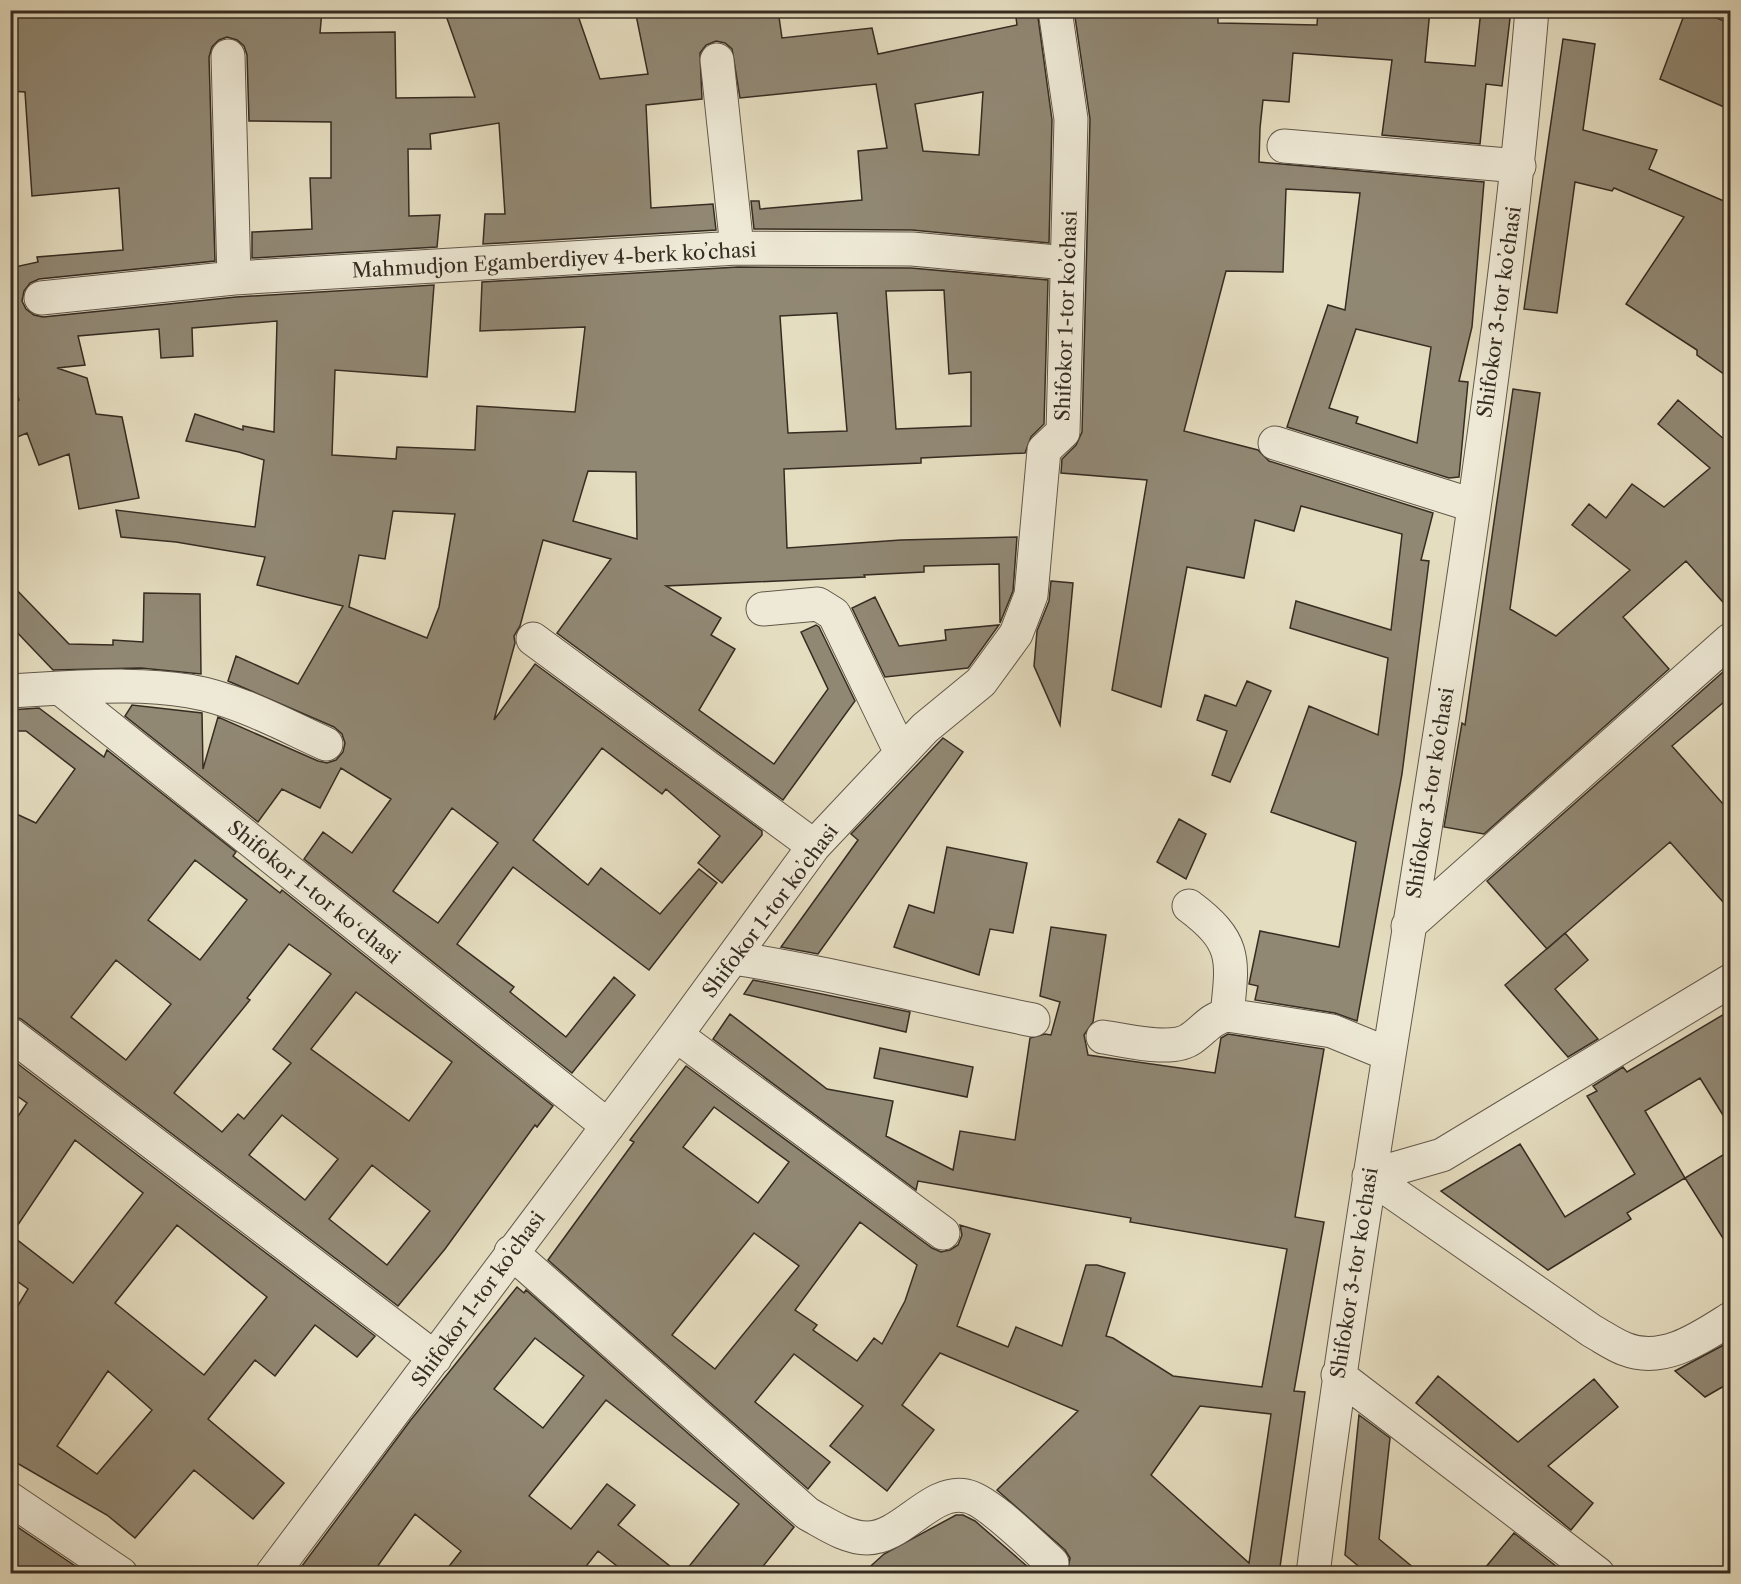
<svg xmlns="http://www.w3.org/2000/svg" width="1741" height="1584" font-family="'Libre Caslon Text',serif">
<style>
.building{fill:#918874;stroke:#362c22;stroke-width:1.5;fill-rule:evenodd}
.lines{fill:none;stroke-linecap:round;stroke-linejoin:round}
.minor-casing{stroke:#62584a;stroke-width:35}
.minor{stroke:#eee9d6;stroke-width:33}
.labels{text-anchor:middle;dominant-baseline:central;stroke-width:6;stroke-linejoin:round;paint-order:stroke}
.street-label{font-size:20px;fill:#362c22;stroke:#eee9d6}
</style>
<rect width="100%" height="100%" fill="#e5ddc0"/>
<filter id="stains"><feTurbulence type="fractalNoise" baseFrequency=".00333" numOctaves="4"/><feColorMatrix values="0 0 0 0 .2 0 0 0 0 .09 0 0 0 0 .02 0 0 0 .5 -.17"/></filter>
<radialGradient id="worn" r=".72"><stop offset=".6" stop-color="#630" stop-opacity="0"/><stop offset="1" stop-color="#630" stop-opacity=".3"/></radialGradient>
<!-- building -->
<path class="building" d="M 10,10 L 322,10 L 320,33 L 395,32 L 396,98 L 475,97 L 444,10 L 576,10 L 600,79 L 648,74 L 635,10 L 778,10 L 782,38 L 872,28 L 878,54 L 1017,25 L 1015,10 L 1037,10 L 1052,120 L 1049,243 L 912,230 L 754,229 L 751,201 L 759,201 L 760,209 L 862,200 L 858,151 L 887,148 L 876,84 L 740,98 L 732,49 L 725,43 L 716,41 L 706,45 L 700,53 L 702,99 L 646,105 L 651,208 L 713,204 L 716,230 L 483,244 L 485,214 L 505,214 L 499,123 L 430,134 L 431,149 L 408,149 L 409,216 L 440,215 L 437,247 L 252,258 L 252,232 L 312,229 L 310,178 L 331,178 L 331,122 L 249,121 L 247,55 L 244,46 L 237,40 L 227,37 L 219,40 L 212,47 L 209,57 L 215,261 L 39,279 L 30,283 L 24,291 L 22,301 L 26,309 L 34,315 L 43,317 L 236,297 L 434,285 L 427,377 L 335,370 L 332,455 L 396,459 L 397,447 L 475,450 L 477,406 L 575,412 L 585,327 L 480,331 L 482,282 L 738,267 L 911,268 L 1048,280 L 1044,424 L 1031,437 L 1025,453 L 921,458 L 921,463 L 784,469 L 787,548 L 901,540 L 1017,537 L 1013,591 L 1000,623 L 999,564 L 924,566 L 924,572 L 864,575 L 865,577 L 666,586 L 721,618 L 711,635 L 735,649 L 699,710 L 774,764 L 828,689 L 801,632 L 816,625 L 819,627 L 855,701 L 783,800 L 557,633 L 611,559 L 543,540 L 520,626 L 514,636 L 515,643 L 494,720 L 535,664 L 762,831 L 762,835 L 722,883 L 698,863 L 720,836 L 666,789 L 662,794 L 602,748 L 533,840 L 588,885 L 601,868 L 660,914 L 699,869 L 717,883 L 649,970 L 513,867 L 457,944 L 514,987 L 510,992 L 566,1037 L 614,977 L 635,995 L 572,1073 L 304,859 L 323,832 L 352,853 L 391,799 L 341,768 L 320,808 L 282,789 L 258,822 L 125,716 L 132,705 L 202,713 L 203,769 L 218,717 L 318,761 L 327,763 L 336,760 L 343,752 L 345,743 L 342,734 L 334,727 L 228,681 L 236,656 L 298,684 L 343,606 L 257,585 L 265,557 L 176,542 L 121,537 L 116,510 L 255,527 L 264,460 L 239,452 L 186,441 L 195,414 L 243,430 L 243,426 L 274,432 L 277,321 L 192,328 L 193,356 L 161,358 L 159,329 L 78,336 L 85,365 L 57,368 L 87,378 L 96,414 L 122,417 L 139,498 L 79,509 L 69,454 L 39,465 L 27,433 L 10,440 L 10,404 L 19,400 L 10,372 L 10,268 L 38,262 L 37,257 L 123,250 L 119,188 L 32,196 L 25,92 L 10,91 ZM 983,92 L 979,155 L 923,151 L 915,104 ZM 944,290 L 949,374 L 971,372 L 971,426 L 896,429 L 886,291 ZM 837,313 L 847,431 L 788,433 L 780,316 ZM 588,471 L 636,472 L 637,539 L 573,521 ZM 393,511 L 455,514 L 439,607 L 427,638 L 349,607 L 359,555 L 385,559 ZM 452,808 L 498,843 L 438,923 L 393,891 Z
M 1074,10 L 1218,10 L 1218,23 L 1317,25 L 1318,10 L 1430,10 L 1425,62 L 1475,66 L 1481,10 L 1511,10 L 1502,86 L 1486,84 L 1480,144 L 1382,135 L 1392,60 L 1293,53 L 1289,102 L 1263,100 L 1260,128 L 1259,162 L 1484,182 L 1472,327 L 1459,381 L 1468,382 L 1459,477 L 1449,478 L 1287,427 L 1328,305 L 1345,310 L 1360,193 L 1286,189 L 1283,272 L 1226,271 L 1184,431 L 1258,450 L 1269,461 L 1433,513 L 1421,560 L 1429,561 L 1402,774 L 1357,1021 L 1335,1013 L 1255,1000 L 1258,986 L 1249,984 L 1260,931 L 1339,947 L 1356,842 L 1271,812 L 1309,706 L 1378,735 L 1388,658 L 1290,628 L 1296,601 L 1391,630 L 1402,534 L 1301,506 L 1294,531 L 1255,520 L 1244,578 L 1187,567 L 1161,707 L 1112,690 L 1147,480 L 1061,473 L 1062,459 L 1076,445 L 1082,432 L 1090,119 ZM 1356,329 L 1431,347 L 1417,443 L 1356,423 L 1358,417 L 1329,408 Z
M 1686,10 L 1698,10 L 1731,24 L 1731,110 L 1660,79 Z
M 1563,39 L 1595,44 L 1583,130 L 1657,150 L 1649,169 L 1731,204 L 1731,379 L 1697,355 L 1697,350 L 1626,304 L 1684,217 L 1614,188 L 1612,191 L 1575,182 L 1557,313 L 1524,309 Z
M 1513,389 L 1540,393 L 1510,609 L 1556,636 L 1630,570 L 1572,525 L 1589,504 L 1606,518 L 1632,484 L 1664,507 L 1710,468 L 1658,424 L 1678,400 L 1731,445 L 1731,611 L 1686,561 L 1623,617 L 1669,669 L 1484,834 L 1444,827 L 1462,723 L 1465,725 Z
M 1051,581 L 1073,583 L 1060,725 L 1034,666 L 1037,631 L 1049,601 Z
M 10,583 L 69,644 L 113,645 L 113,640 L 143,642 L 144,593 L 200,594 L 201,674 L 141,668 L 53,670 L 10,625 Z
M 875,597 L 899,646 L 946,640 L 945,630 L 999,625 L 968,668 L 885,677 L 852,608 Z
M 1731,665 L 1731,696 L 1672,746 L 1731,813 L 1731,911 L 1670,842 L 1547,949 L 1487,881 Z
M 1247,681 L 1271,691 L 1230,782 L 1212,775 L 1227,731 L 1197,720 L 1205,695 L 1236,706 Z
M 39,708 L 104,757 L 107,750 L 236,852 L 233,856 L 280,893 L 282,890 L 553,1106 L 537,1127 L 535,1125 L 445,1249 L 398,1306 L 21,1019 L 10,1016 L 10,811 L 36,823 L 75,769 L 26,731 L 10,731 L 10,710 ZM 195,860 L 247,900 L 200,960 L 148,920 ZM 289,944 L 331,974 L 273,1049 L 291,1063 L 244,1119 L 238,1114 L 222,1132 L 174,1093 L 250,1000 L 247,998 ZM 116,960 L 171,1004 L 126,1060 L 71,1017 ZM 356,992 L 452,1062 L 409,1121 L 311,1049 ZM 282,1115 L 338,1159 L 305,1200 L 249,1155 ZM 372,1165 L 430,1211 L 387,1265 L 329,1219 Z
M 943,738 L 963,752 L 818,954 L 781,947 L 858,840 L 851,834 Z
M 1179,819 L 1206,834 L 1186,879 L 1157,862 Z
M 947,847 L 1027,863 L 1013,933 L 990,929 L 979,975 L 894,947 L 909,905 L 934,913 Z
M 1051,927 L 1106,935 L 1093,1022 L 1084,1035 L 1088,1055 L 1215,1073 L 1221,1038 L 1228,1034 L 1324,1049 L 1295,1217 L 1324,1222 L 1294,1391 L 1305,1392 L 1279,1574 L 1067,1574 L 1070,1558 L 1065,1550 L 997,1490 L 1078,1411 L 940,1353 L 902,1405 L 934,1430 L 887,1491 L 830,1446 L 863,1406 L 794,1354 L 755,1402 L 830,1462 L 808,1489 L 548,1260 L 634,1142 L 630,1140 L 686,1066 L 932,1248 L 941,1252 L 950,1250 L 958,1245 L 962,1235 L 960,1225 L 990,1234 L 957,1326 L 1008,1347 L 1016,1327 L 1062,1346 L 1086,1265 L 1097,1265 L 1125,1273 L 1106,1336 L 1113,1338 L 1173,1376 L 1262,1387 L 1287,1249 L 1130,1222 L 1131,1218 L 918,1181 L 916,1190 L 713,1039 L 730,1014 L 827,1089 L 893,1101 L 886,1136 L 953,1170 L 960,1131 L 1015,1140 L 1030,1038 L 1045,1034 L 1051,1035 L 1060,1002 L 1040,996 ZM 714,1107 L 789,1162 L 758,1203 L 683,1147 ZM 860,1222 L 917,1265 L 905,1301 L 882,1344 L 874,1338 L 857,1361 L 813,1330 L 817,1325 L 795,1310 ZM 754,1233 L 799,1266 L 715,1369 L 672,1335 ZM 1200,1406 L 1271,1414 L 1249,1563 L 1151,1475 Z
M 1565,933 L 1588,960 L 1555,989 L 1598,1039 L 1568,1057 L 1505,985 Z
M 753,980 L 910,1012 L 906,1032 L 744,994 Z
M 1731,1010 L 1731,1128 L 1700,1078 L 1645,1111 L 1685,1178 L 1627,1213 L 1631,1219 L 1548,1270 L 1441,1191 L 1520,1144 L 1565,1217 L 1635,1174 L 1587,1096 L 1597,1091 L 1593,1086 L 1623,1067 L 1627,1072 Z
M 880,1048 L 973,1067 L 967,1097 L 874,1078 Z
M 10,1058 L 375,1336 L 357,1357 L 315,1325 L 275,1376 L 255,1360 L 208,1419 L 284,1483 L 253,1519 L 194,1470 L 135,1538 L 107,1515 L 10,1459 L 10,1319 L 28,1289 L 10,1276 L 10,1128 L 27,1103 L 10,1091 ZM 75,1140 L 143,1193 L 73,1283 L 11,1235 ZM 177,1225 L 267,1297 L 204,1375 L 115,1303 ZM 108,1371 L 152,1410 L 97,1474 L 57,1446 Z
M 1731,1150 L 1731,1251 L 1685,1178 Z
M 517,1287 L 524,1293 L 526,1290 L 794,1527 L 757,1574 L 683,1574 L 739,1504 L 606,1400 L 529,1496 L 571,1529 L 607,1484 L 635,1505 L 618,1525 L 680,1574 L 627,1574 L 598,1551 L 580,1574 L 443,1574 L 461,1551 L 415,1514 L 372,1574 L 296,1574 L 410,1421 ZM 535,1338 L 584,1376 L 543,1428 L 494,1389 Z
M 1731,1341 L 1731,1382 L 1705,1397 L 1675,1371 Z
M 1438,1376 L 1518,1442 L 1594,1379 L 1618,1407 L 1548,1466 L 1593,1503 L 1571,1530 L 1416,1403 Z
M 1359,1415 L 1390,1438 L 1379,1539 L 1421,1574 L 1368,1574 L 1345,1555 Z
M 956,1515 L 963,1515 L 975,1521 L 1036,1574 L 862,1574 L 884,1554 Z
M 10,1522 L 87,1574 L 10,1574 Z
M 1514,1533 L 1566,1574 L 1480,1574 Z"/>
<g class="lines">
<defs>
<path id="minor" d="M 228,56 L 234,278
M 717,60 L 737,248
M 1284,146 L 1519,166
M 41,298 L 234,278 L 737,248 L 912,249 L 1067,263
M 1275,443 L 1472,505
M 763,609 L 818,604 L 834,614 L 901,753
M 533,639 L 814,846
M 60,688 C 103,686 146,684 189,691 C 237,699 282,724 326,744
M 10,691 L 60,688 L 608,1126
M 1189,906 C 1237,942 1233,959 1227,1015
M 1408,926 L 1730,640
M 733,958 C 834,973 932,1000 1033,1020
M 1730,981 L 1442,1155 L 1369,1176 L 1592,1331 C 1603,1337 1614,1345 1625,1349 C 1663,1364 1700,1338 1730,1319
M 10,1034 L 435,1358
M 676,1035 L 943,1233
M 1103,1037 C 1126,1040 1173,1053 1192,1038 C 1205,1029 1210,1019 1227,1015 L 1332,1031 L 1388,1054
M 511,1252 L 808,1514 C 825,1523 846,1538 867,1538 C 903,1538 930,1489 966,1496 C 987,1499 1035,1548 1052,1563
M 1338,1375 L 1598,1574
M 10,1499 L 121,1574
M 272,1574 L 676,1035 L 814,846 L 925,728 L 981,682 L 1016,634 L 1031,595 L 1044,450 L 1063,432 L 1071,119 L 1055,10
M 1313,1574 C 1379,1052 1488,535 1532,10"/>
</defs>
<!-- minor casing -->
<use href="#minor" class="minor-casing"/>
<!-- minor -->
<use href="#minor" class="minor"/>
</g>
<g class="labels">
<!-- street labels -->
<g class="street-label">
<text transform="translate(554 260) rotate(-3)">Mahmudjon Egamberdiyev 4-berk koʼchasi</text>
<text transform="translate(1499 312) rotate(-82)">Shifokor 3-tor koʼchasi</text>
<text transform="translate(1066 316) rotate(-88)">Shifokor 1-tor koʼchasi</text>
<text transform="translate(1430 793) rotate(-81)">Shifokor 3-tor koʼchasi</text>
<text transform="translate(314 892) rotate(39)">Shifokor 1-tor koʻchasi</text>
<text transform="translate(770 911) rotate(-53)">Shifokor 1-tor koʼchasi</text>
<text transform="translate(1354 1273) rotate(-81)">Shifokor 3-tor koʼchasi</text>
<text transform="translate(478 1299) rotate(-54)">Shifokor 1-tor koʼchasi</text>
</g>
</g>
<!-- margin -->
<rect width="1741" height="1584" fill="none" stroke="#e5ddc0" stroke-width="36"/>
<rect x="12" y="12" width="1717" height="1560" fill="none" stroke="#362c22" stroke-width="3"/>
<rect x="18" y="18" width="1705" height="1548" fill="none" stroke="#362c22" stroke-width="1.5"/>
<rect width="100%" height="100%" filter="url(#stains)"/>
<rect width="100%" height="100%" fill="url(#worn)"/>
</svg>
